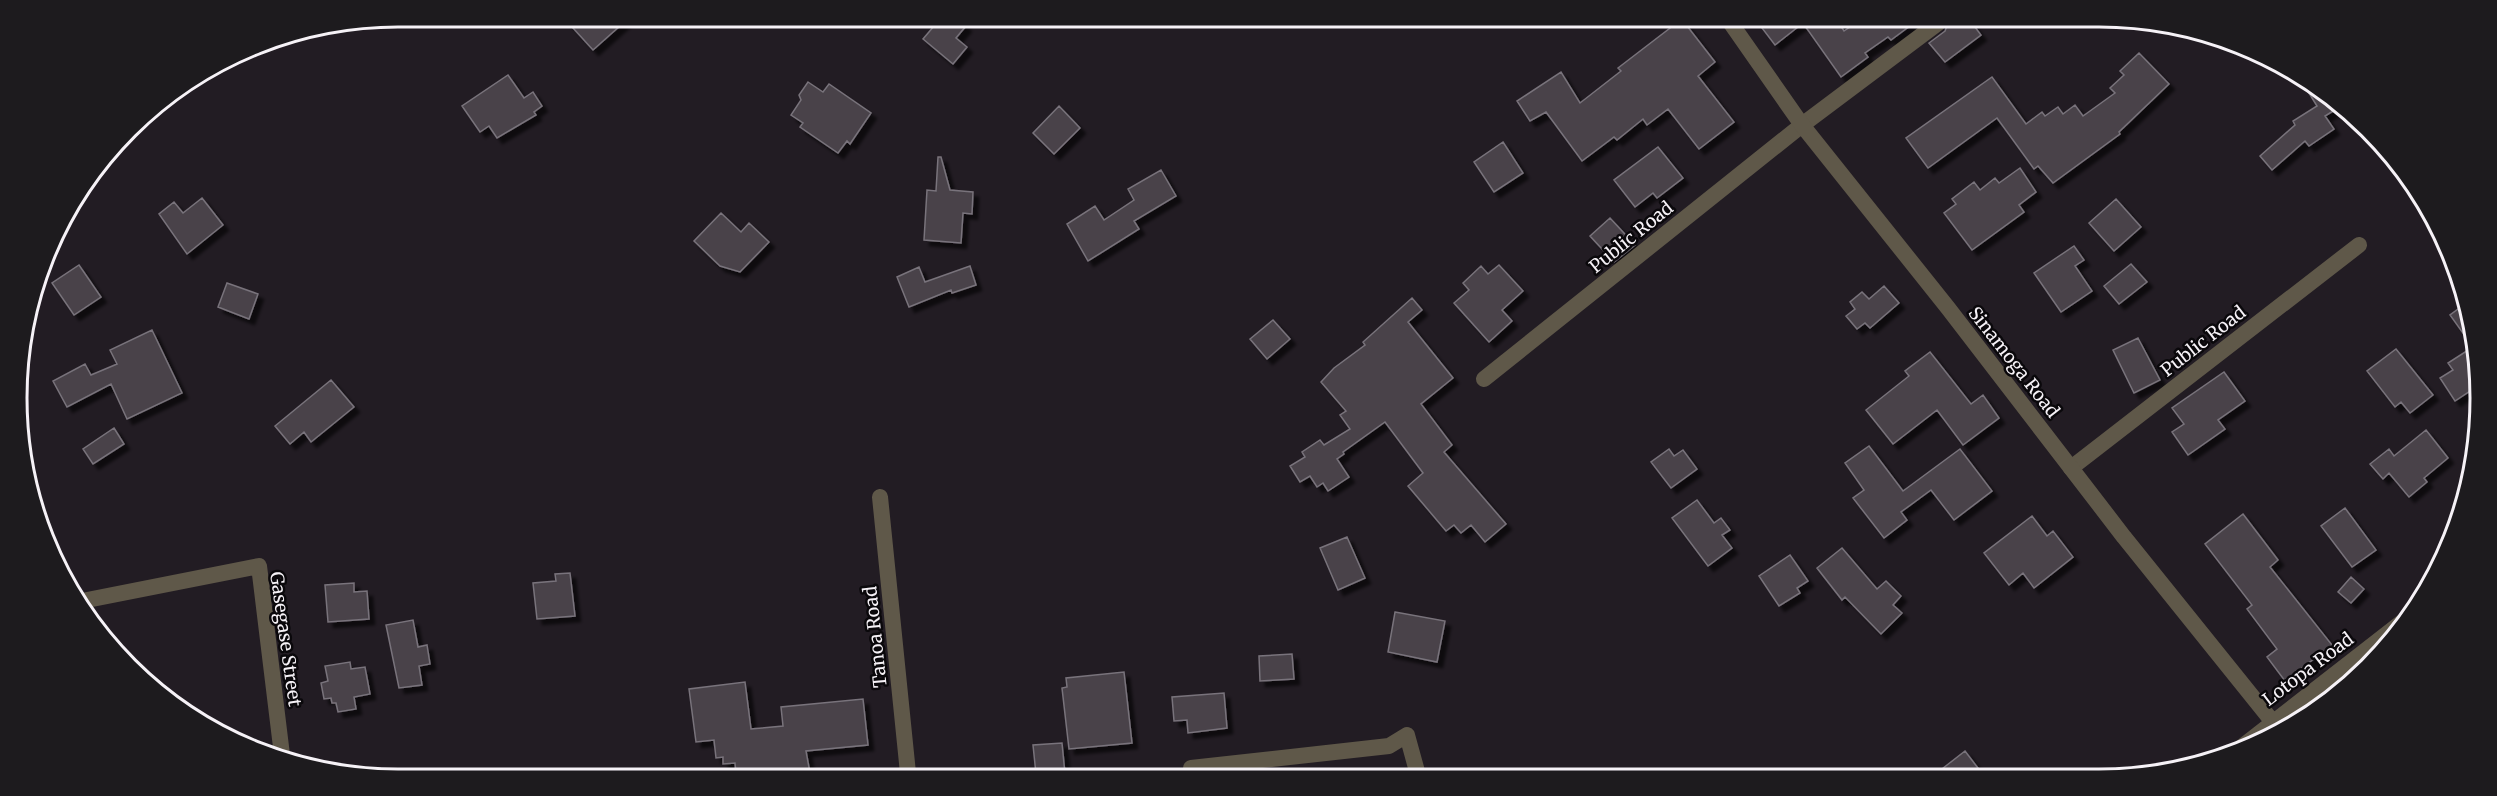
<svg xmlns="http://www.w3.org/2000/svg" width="2497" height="796" font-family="Merriweather,serif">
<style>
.building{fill:#48434a;stroke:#79737b;stroke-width:1.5;filter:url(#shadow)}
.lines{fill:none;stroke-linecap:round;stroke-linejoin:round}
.minor{stroke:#5f5849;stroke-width:16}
.tertiary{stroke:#5f5849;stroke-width:16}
.labels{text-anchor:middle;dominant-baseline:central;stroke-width:5;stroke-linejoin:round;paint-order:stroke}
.street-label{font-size:18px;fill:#f6f2f7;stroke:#0a080b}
.rim{fill:none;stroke:#f6f2f7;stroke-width:3}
</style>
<defs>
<filter id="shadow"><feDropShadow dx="5.5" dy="5.5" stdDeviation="1.5" flood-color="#0009"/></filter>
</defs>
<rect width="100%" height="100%" fill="#221c23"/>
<!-- building -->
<path class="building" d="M 563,17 L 630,17 L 593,50 Z
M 940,19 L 958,19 L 966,26 L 956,38 L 967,47 L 953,64 L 923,39 Z
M 1678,22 L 1684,22 L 1715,62 L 1698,76 L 1734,122 L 1699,149 L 1668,109 L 1647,125 L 1643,119 L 1617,140 L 1614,137 L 1582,161 L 1546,112 L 1530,121 L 1517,101 L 1561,72 L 1580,103 L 1621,71 L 1618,68 Z
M 1770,22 L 1839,23 L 1844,31 L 1856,23 L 1921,23 L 1917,26 L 1914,23 L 1891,40 L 1888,37 L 1865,53 L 1868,57 L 1841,77 L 1803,23 L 1775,45 L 1762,28 Z
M 1948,23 L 1972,23 L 1981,35 L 1945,62 L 1929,43 L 1945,31 Z
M 2139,53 L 2169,84 L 2119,132 L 2120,134 L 2053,183 L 2038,166 L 2034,169 L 1997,118 L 1928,168 L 1906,138 L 1992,77 L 2026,124 L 2042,112 L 2045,116 L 2058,107 L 2063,114 L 2075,105 L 2083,116 L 2115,93 L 2110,88 L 2124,75 L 2120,71 Z
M 508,75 L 524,98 L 533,92 L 542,106 L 534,112 L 536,115 L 497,138 L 489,126 L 480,132 L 462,106 Z
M 2304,78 L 2311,81 L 2338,108 L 2325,116 L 2334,129 L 2309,146 L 2305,141 L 2272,170 L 2260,156 L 2295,125 L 2293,121 L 2317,106 L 2301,80 Z
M 808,82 L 823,92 L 829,84 L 871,113 L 850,144 L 847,141 L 838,153 L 800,127 L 803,123 L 791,115 L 801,100 L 799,95 Z
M 1059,106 L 1080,128 L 1054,154 L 1033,133 Z
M 1503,142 L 1523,173 L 1494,192 L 1474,162 Z
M 1658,147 L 1683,178 L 1657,198 L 1653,193 L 1635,207 L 1614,180 Z
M 938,157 L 941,157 L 950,190 L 973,192 L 972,214 L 963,213 L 961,243 L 924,240 L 927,190 L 936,191 Z
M 2020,168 L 2036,192 L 2019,205 L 2024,212 L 1972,250 L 1944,213 L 1956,204 L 1952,199 L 1974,182 L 1980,190 L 1995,178 L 1999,183 Z
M 1161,170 L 1176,196 L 1134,221 L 1139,229 L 1088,261 L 1067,224 L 1095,206 L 1104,220 L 1134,200 L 1128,189 Z
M 202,198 L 223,225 L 187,254 L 159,214 L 174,202 L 183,213 Z
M 2116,199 L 2141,227 L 2114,251 L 2089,223 Z
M 721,213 L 741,232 L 749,223 L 769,242 L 740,272 L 720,266 L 694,241 Z
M 1610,218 L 1635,245 L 1614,262 L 1590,236 Z
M 2074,246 L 2084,260 L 2075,266 L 2092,291 L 2061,312 L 2034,273 Z
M 2131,264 L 2147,282 L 2119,304 L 2104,286 Z
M 79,265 L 101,297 L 74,315 L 52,283 Z
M 1499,265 L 1523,291 L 1502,310 L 1512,321 L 1489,342 L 1454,303 L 1469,290 L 1463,283 L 1481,266 L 1488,274 Z
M 970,266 L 976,285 L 952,293 L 951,290 L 909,307 L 897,277 L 919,267 L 925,282 Z
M 227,283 L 258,294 L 249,319 L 218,307 Z
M 1884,286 L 1899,303 L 1870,328 L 1865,323 L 1857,329 L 1846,316 L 1855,309 L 1850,302 L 1862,292 L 1869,299 Z
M 1412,298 L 1422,310 L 1408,322 L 1453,378 L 1421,404 L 1452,445 L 1444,452 L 1506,524 L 1485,542 L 1471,525 L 1461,533 L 1454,525 L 1446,531 L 1408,486 L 1423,473 L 1385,422 L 1343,452 L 1344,454 L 1337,459 L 1349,477 L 1328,491 L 1323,483 L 1317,487 L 1310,476 L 1300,482 L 1290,466 L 1305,457 L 1302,452 L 1320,440 L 1324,445 L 1350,429 L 1340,415 L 1346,411 L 1321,382 L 1334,368 L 1365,345 L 1363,342 Z
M 2465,304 L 2473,324 L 2473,389 L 2455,401 L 2440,378 L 2453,370 L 2448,363 L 2473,347 L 2450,315 Z
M 1273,320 L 1290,339 L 1267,359 L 1250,339 Z
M 152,330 L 182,393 L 127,419 L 111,384 L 67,407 L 53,381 L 85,364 L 91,375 L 117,364 L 110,350 Z
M 2138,338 L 2160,380 L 2134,393 L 2113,350 Z
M 2396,349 L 2433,395 L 2410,413 L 2401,402 L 2395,407 L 2367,371 Z
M 1930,352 L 1971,404 L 1983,395 L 1999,418 L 1963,445 L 1937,410 L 1893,444 L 1866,410 L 1909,376 L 1905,371 Z
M 2224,372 L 2245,401 L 2218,420 L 2225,429 L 2188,455 L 2172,432 L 2184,424 L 2172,408 Z
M 331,380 L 354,407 L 311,442 L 304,432 L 290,444 L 275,426 Z
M 114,428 L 124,444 L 93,464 L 83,449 Z
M 2426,430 L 2448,458 L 2424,478 L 2427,482 L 2409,497 L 2389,473 L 2383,479 L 2370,464 L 2389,449 L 2394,456 Z
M 1869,446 L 1903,491 L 1960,449 L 1992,491 L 1954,520 L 1931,490 L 1901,512 L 1907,520 L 1884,538 L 1853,498 L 1864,490 L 1845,463 Z
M 1669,449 L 1674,456 L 1683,450 L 1697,469 L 1671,488 L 1651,462 Z
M 1697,500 L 1714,523 L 1721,518 L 1730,530 L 1722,535 L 1732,548 L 1708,566 L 1672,518 Z
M 2345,508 L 2376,550 L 2352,567 L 2321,526 Z
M 2243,514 L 2278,560 L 2270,567 L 2332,645 L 2285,681 L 2267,657 L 2277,649 L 2247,609 L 2252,605 L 2205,544 Z
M 2032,516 L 2047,536 L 2053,531 L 2073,557 L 2034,588 L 2023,573 L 2009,585 L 1984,553 Z
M 1347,537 L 1365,578 L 1338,590 L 1320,548 Z
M 1842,548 L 1877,589 L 1886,581 L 1901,596 L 1893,605 L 1902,613 L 1881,634 L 1845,597 L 1842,600 L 1817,568 Z
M 1790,555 L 1808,581 L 1797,588 L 1800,593 L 1779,606 L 1759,576 Z
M 570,573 L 575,616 L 537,619 L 533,583 L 556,581 L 555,574 Z
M 2351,577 L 2364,589 L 2351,603 L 2338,592 Z
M 354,583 L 354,592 L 367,591 L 369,619 L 328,622 L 325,585 Z
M 1395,612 L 1445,621 L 1437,662 L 1388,652 Z
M 413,620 L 418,647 L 427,645 L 430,664 L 419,666 L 422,685 L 399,688 L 386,625 Z
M 1292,654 L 1294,679 L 1260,681 L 1259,656 Z
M 350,662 L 351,669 L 365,667 L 370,694 L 354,697 L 356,709 L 338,712 L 336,703 L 332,703 L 331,698 L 324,699 L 321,683 L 328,681 L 325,666 Z
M 1124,672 L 1132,743 L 1069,749 L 1062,688 L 1067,687 L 1066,678 Z
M 745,682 L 751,729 L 783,726 L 781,707 L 863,699 L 868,745 L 806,751 L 810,773 L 736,773 L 735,763 L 723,764 L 723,757 L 716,758 L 714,740 L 696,742 L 689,689 Z
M 1224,693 L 1227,728 L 1188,733 L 1187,720 L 1174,721 L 1172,697 Z
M 1062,743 L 1065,774 L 1036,774 L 1033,745 Z
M 1965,751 L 1984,776 L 1933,776 Z"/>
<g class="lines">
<!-- minor -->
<path class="minor" d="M 1484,379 L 1802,125 L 1938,23
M 2071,468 L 2359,245
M 880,497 L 908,773
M 77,602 L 259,566 L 282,755
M 1191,768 L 1389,746 L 1407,735 L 1418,775"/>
<!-- tertiary -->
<path class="tertiary" d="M 1730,22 L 1802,125 L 1948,308 L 2124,537 L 2272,721
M 2239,749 L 2402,622"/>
</g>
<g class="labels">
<!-- street labels -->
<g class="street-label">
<text transform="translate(1631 237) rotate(-39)">Public Road</text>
<text transform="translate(2203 341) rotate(-38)">Public Road</text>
<text transform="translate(2014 362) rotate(52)">Sinamoga Road</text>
<text transform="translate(875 637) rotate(-96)">Tanoa Road</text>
<text transform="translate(286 639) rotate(82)">Gasegase Street</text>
<text transform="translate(2308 669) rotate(-37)">Lotopa Road</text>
</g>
</g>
<!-- crop -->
<path d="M0 0H2497V796H0ZM398 27H2099A371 371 0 0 1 2470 398V398A371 371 0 0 1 2099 769H398A371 371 0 0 1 27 398V398A371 371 0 0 1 398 27Z" fill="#1d1b1e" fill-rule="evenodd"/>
<path class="rim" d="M398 27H2099A371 371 0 0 1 2470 398V398A371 371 0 0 1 2099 769H398A371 371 0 0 1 27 398V398A371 371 0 0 1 398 27Z"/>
</svg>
